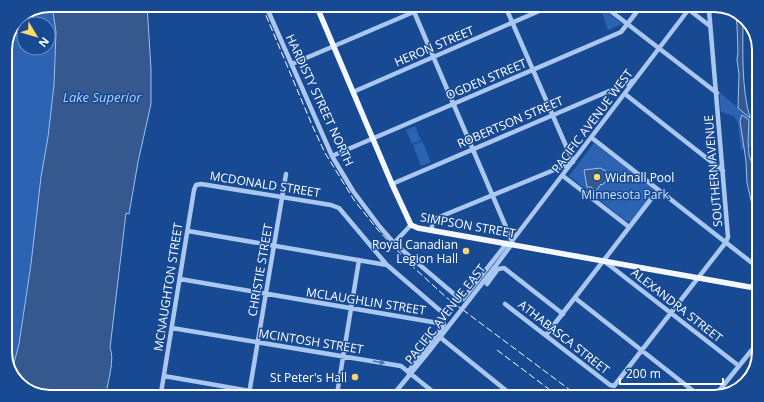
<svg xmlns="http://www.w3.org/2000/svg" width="764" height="402" font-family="'Open Sans',sans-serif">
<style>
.green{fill:#2c63b3;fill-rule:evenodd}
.water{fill:#35588f;stroke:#9cc1f2}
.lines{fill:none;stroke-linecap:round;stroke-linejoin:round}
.minor{stroke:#aac7f0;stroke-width:4.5}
.major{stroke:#f3f7ff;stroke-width:5.5}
.rail{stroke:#fff;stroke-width:1;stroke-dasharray:7 3;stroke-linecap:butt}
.minor-bridge{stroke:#aac7f0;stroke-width:4.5}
.oneway{fill:#4b76b4}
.poi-dot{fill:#ffd969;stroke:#184a94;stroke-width:1.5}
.labels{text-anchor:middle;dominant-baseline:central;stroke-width:3;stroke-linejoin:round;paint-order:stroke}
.street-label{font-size:12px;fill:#fff;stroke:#184a94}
.poi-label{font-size:12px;fill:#fff;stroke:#184a94;text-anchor:end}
.park-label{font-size:12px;fill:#d0e2fb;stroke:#184a94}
.water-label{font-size:13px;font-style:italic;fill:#b6d1f7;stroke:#184a94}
.rim{fill:none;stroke:#fff;stroke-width:2}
</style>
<rect width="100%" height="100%" fill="#184a94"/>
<!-- green -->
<path class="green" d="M 49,5 L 52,6 L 56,32 L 54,85 L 48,137 L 41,177 L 31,264 L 19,344 L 11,374 L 5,355 L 5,47 L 18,18 ZM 24,24 L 48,24 L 48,48 L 24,48 Z
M 601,9 L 603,9 L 622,24 L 608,30 Z
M 719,92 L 749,117 L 749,114 L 758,113 L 758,145 L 741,150 L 738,123 L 734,116 L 721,112 Z
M 415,126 L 421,140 L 412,144 L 406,130 Z
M 422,141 L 431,162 L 421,166 L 413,145 Z
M 594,143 L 653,188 L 654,191 L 631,222 L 626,221 L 569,176 Z"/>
<!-- water -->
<path class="water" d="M 52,5 L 147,6 L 151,69 L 151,104 L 138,162 L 129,214 L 126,213 L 110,348 C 115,358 108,382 106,393 L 30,392 L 13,377 L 11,374 L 19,344 L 31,264 L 41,177 L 48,137 L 54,85 L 56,32 Z
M 735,10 L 743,18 C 743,51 741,86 750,118 L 738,108 L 739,74 L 737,60 L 738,52 L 737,25 Z
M 742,115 L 749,120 L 748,142 L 749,155 L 753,167 L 757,189 L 756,222 L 747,183 L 746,161 L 740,121 Z
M 601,168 L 603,170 L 605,170 L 606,174 L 608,174 L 609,180 L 606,181 L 602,185 L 601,184 L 596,191 L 591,187 L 587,187 L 584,170 Z"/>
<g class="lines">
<!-- minor -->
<path class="minor" d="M 266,6 L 332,156 L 353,191 L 380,227 L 394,243 L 461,300 L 463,299 L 507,243
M 412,7 L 512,241
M 506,8 L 573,162
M 608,9 L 717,93
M 688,9 L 710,26
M 292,64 L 423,8
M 353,92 L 546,8
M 625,94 L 723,171
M 592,138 L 756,266
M 332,156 L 621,32 L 639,9
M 563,176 L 629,227
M 392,184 L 635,80
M 431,230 L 433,223 L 437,218 L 571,163
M 188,231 L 387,265
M 394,243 L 411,225
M 604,261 L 739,366
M 494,268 L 512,244 L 512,241 L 689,9
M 180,279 L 444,324
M 487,284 L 498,269 L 504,268 L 563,314
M 575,298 L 701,397
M 505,304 L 610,385 L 614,386 L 726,242 L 728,237 L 709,10
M 172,328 L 401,366 L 437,395
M 546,335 L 658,190
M 408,372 L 442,327
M 164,376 L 268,394
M 161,393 L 194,190 L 196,185 L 201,184 L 331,205 L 339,208 L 387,265 L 443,313 L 444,317 L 441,338 L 513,396
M 249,394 L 286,174
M 337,394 L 359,260
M 393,395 L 426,355
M 499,396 L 504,389
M 714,397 L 755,346"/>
<!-- major -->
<path class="major" d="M 317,7 L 392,184 L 411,225 L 418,228 L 755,288"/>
<!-- rail -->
<path class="rail" d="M 262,6 L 312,125 L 325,153 L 354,200 L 377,229 L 412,266 L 447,298 L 578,396
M 497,350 L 558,396"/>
<!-- minor-bridge -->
<path class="minor-bridge" d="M 426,355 L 494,268"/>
</g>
<!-- one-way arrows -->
<defs><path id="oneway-solid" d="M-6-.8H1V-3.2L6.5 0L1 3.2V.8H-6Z"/></defs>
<use class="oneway" href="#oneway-solid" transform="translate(379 362) rotate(10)"/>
<!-- markers -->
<g class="poi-dot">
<circle cx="597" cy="177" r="4"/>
<circle cx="466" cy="251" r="4"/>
<circle cx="355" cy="377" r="4"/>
</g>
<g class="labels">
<!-- street labels -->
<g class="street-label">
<text transform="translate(434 46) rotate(-23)">HERON STREET</text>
<text transform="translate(486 79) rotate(-23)">OGDEN STREET</text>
<text transform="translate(320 100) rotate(65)">HARDISTY STREET NORTH</text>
<text transform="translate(592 121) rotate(-53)">PACIFIC AVENUE WEST</text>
<text transform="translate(510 122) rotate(-23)">ROBERTSON STREET</text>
<text transform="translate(713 171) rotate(-95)">SOUTHERN AVENUE</text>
<text transform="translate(265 184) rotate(9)">MCDONALD STREET</text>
<text transform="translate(468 225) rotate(10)">SIMPSON STREET</text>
<text transform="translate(260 270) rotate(-80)">CHRISTIE STREET</text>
<text transform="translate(168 287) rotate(-81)">MCNAUGHTON STREET</text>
<text transform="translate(366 301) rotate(9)">MCLAUGHLIN STREET</text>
<text transform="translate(677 305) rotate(38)">ALEXANDRA STREET</text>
<text transform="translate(445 314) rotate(-52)">PACIFIC AVENUE EAST</text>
<text transform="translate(564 337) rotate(38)">ATHABASCA STREET</text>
<text transform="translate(311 341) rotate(9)">MCINTOSH STREET</text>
</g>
<!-- poi labels -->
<g class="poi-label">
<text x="605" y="177" text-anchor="start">Widnall Pool</text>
<text x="458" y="244">Royal Canadian<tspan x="458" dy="14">Legion Hall</tspan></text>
<text x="347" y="377">St Peter's Hall</text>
</g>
<!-- park labels -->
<g class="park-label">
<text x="625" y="194">Minnesota Park</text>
</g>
<!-- water labels -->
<g class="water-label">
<text x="102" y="97">Lake Superior</text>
</g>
</g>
<!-- crop -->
<path d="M0 0H764V402H0ZM50 12H714A38 38 0 0 1 752 50V352A38 38 0 0 1 714 390H50A38 38 0 0 1 12 352V50A38 38 0 0 1 50 12Z" fill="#184a94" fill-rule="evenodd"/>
<path class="rim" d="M50 12H714A38 38 0 0 1 752 50V352A38 38 0 0 1 714 390H50A38 38 0 0 1 12 352V50A38 38 0 0 1 50 12Z"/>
<!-- north arrow -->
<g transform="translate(36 36) rotate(128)"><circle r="19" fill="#184a94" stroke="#7492bf"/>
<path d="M0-3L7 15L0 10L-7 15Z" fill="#ffd969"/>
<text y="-6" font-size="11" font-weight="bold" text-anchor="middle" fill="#ffffff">N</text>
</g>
<!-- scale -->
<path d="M620 378v6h103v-6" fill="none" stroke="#ffffff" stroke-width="2"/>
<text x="626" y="378" font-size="12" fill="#ffffff" stroke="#184a94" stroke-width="3" paint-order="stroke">200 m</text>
</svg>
